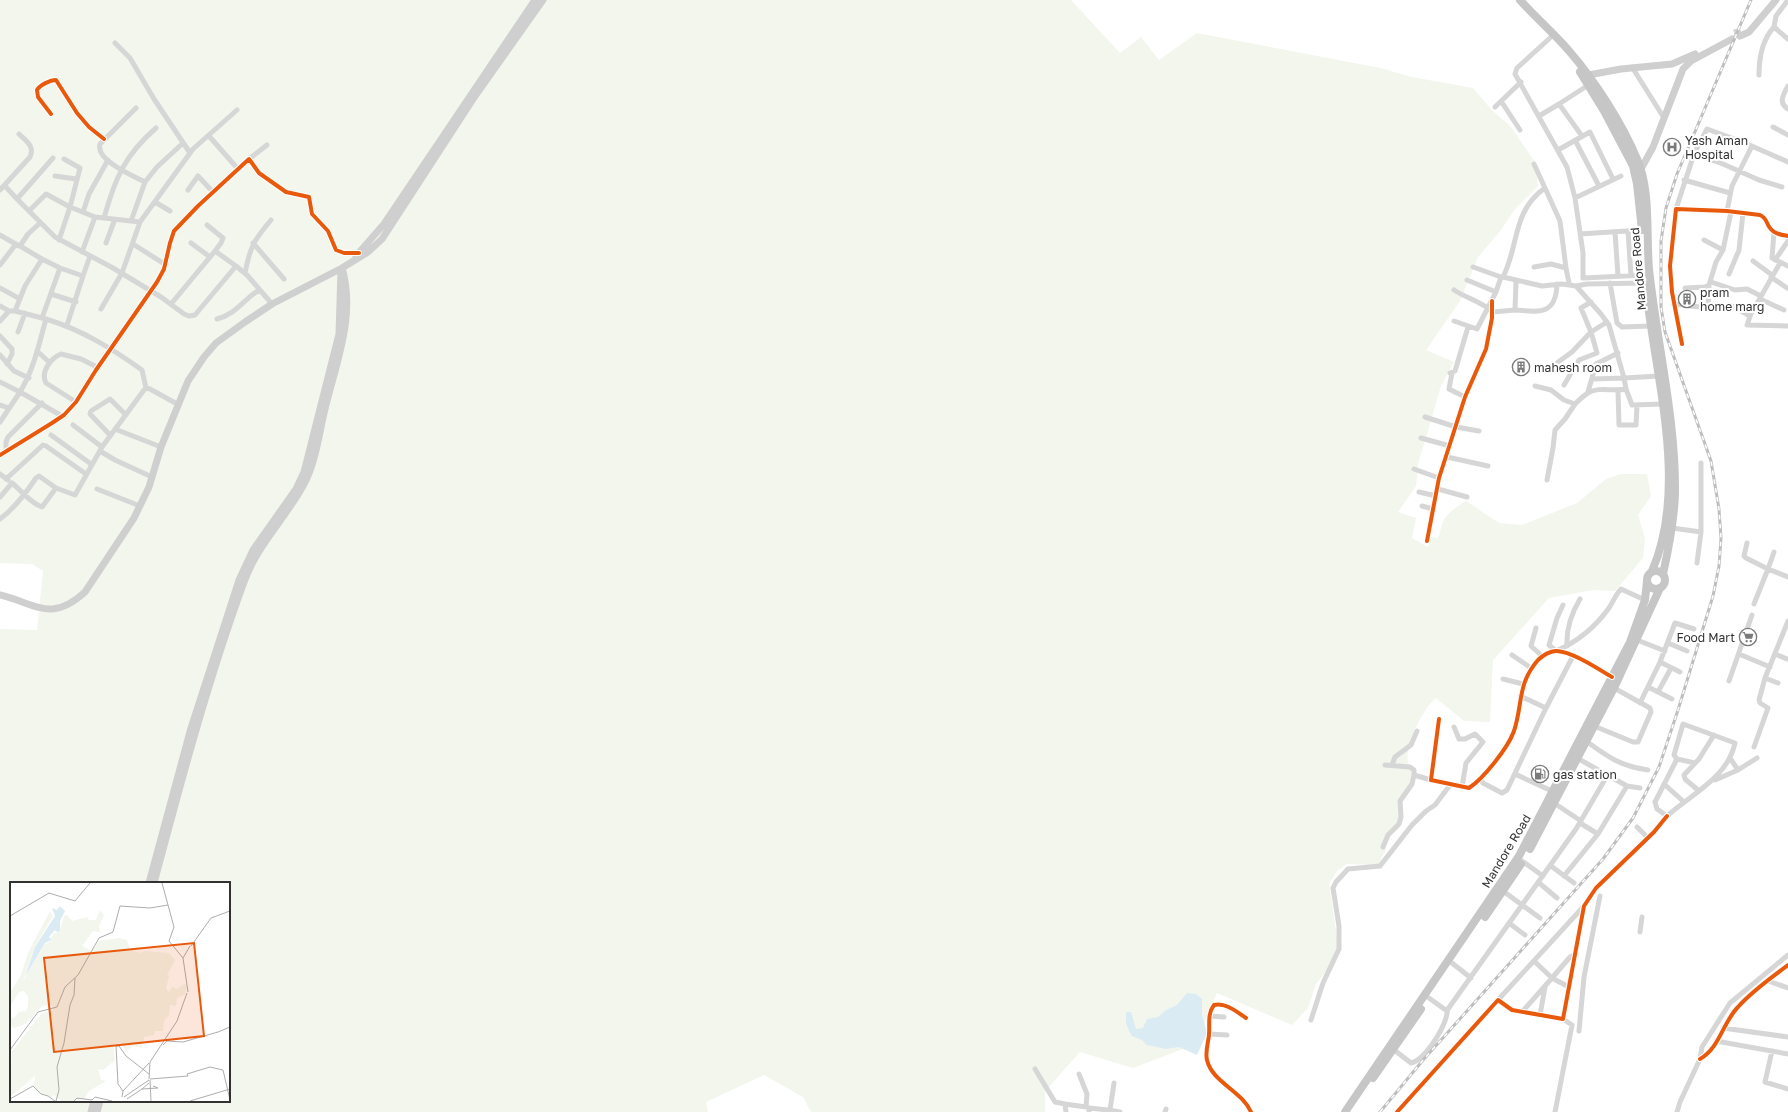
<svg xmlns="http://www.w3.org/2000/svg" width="1788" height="1112" font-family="'Golos Text',sans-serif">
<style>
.green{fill:#f2f6ed;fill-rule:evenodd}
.water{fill:#dbebf4}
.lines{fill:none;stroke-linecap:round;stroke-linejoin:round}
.secondary-tunnel{stroke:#d6d6d6;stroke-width:7;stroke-dasharray:7 3.5;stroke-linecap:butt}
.minor{stroke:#d6d6d6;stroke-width:5}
.secondary{stroke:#cfcfcf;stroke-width:7}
.trunk{stroke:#c6c6c6;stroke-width:8}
.rail-casing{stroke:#bebebe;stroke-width:3}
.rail{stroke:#fff;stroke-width:1.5;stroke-dasharray:4.5;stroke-linecap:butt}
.cycleway-casing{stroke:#fff;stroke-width:6}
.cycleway{stroke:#e8590c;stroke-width:4}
.labels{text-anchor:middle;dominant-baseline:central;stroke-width:4;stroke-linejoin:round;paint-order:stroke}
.poi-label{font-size:12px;fill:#323232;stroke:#fff;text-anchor:start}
.street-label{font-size:12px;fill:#323232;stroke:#fff}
.inset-road{fill:none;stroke:#adadad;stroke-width:1}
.view{fill:#e8590c;fill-opacity:0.15;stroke:#e8590c;stroke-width:2}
.inset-edge{fill:none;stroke:#323232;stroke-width:2}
</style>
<rect width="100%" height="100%" fill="#fff"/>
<!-- green -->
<path class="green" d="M 0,0 L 1071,0 L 1120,53 L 1141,37 L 1159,60 L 1197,33 L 1380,68 L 1412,77 L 1473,88 L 1491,109 L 1511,127 L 1535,162 L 1538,186 L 1515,209 L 1501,230 L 1478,257 L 1460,301 L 1426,350 L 1454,362 L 1441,386 L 1418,464 L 1416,486 L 1398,512 L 1416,518 L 1412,538 L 1428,547 L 1431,537 L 1438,538 C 1441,532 1441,525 1444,520 C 1448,512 1458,506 1466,501 L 1499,523 L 1522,525 L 1577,503 L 1606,479 L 1621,474 L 1647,474 L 1651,496 L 1638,515 L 1645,538 L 1643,558 L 1615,591 L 1593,590 L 1549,598 L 1493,660 L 1490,722 L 1464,721 L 1436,698 C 1423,708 1404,746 1408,763 C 1409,768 1412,773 1414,778 L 1399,807 L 1400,827 L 1387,839 L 1385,851 L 1378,865 L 1346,864 L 1338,870 L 1329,883 L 1338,945 L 1329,968 L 1316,984 L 1308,1008 L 1292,1025 L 1217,993 L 1196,1044 L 1133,1068 L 1080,1052 L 1045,1091 L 1045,1112 L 811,1112 L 803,1097 L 764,1075 L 706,1102 L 708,1112 L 0,1112 L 0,629 L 37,630 L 43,571 L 32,564 L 0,563 ZM 11,883 L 229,883 L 229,1101 L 11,1101 Z"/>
<!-- water -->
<path class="water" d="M 1187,993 L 1196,994 L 1202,999 L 1202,1015 L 1207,1033 L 1197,1055 L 1179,1047 L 1166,1049 L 1147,1045 L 1142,1040 L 1132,1036 L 1129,1031 L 1126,1023 L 1126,1012 L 1131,1012 L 1136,1029 L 1143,1028 L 1147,1019 L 1158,1017 L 1166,1010 L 1177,1005 Z"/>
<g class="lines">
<!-- secondary-tunnel -->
<path class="secondary-tunnel" d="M 1734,33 L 1742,31"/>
<!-- minor -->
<path class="minor" d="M 1788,0 L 1776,16 L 1774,27 L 1788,39
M 1550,38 L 1517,68 L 1515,74 L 1567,167 L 1575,198 L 1621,176
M 115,43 L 130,58 L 154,99 L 190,153
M 1632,67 L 1664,118
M 1759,75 C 1759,58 1762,40 1774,27
M 1788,86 C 1783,95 1778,103 1788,109
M 1501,101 L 1520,130
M 1495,107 L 1521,82
M 136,108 L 100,144 C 95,160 133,176 145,182
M 51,114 L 38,97 L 37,90 C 40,85 50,80 56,80 L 77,113 L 89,127 L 104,139
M 1539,116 L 1559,104
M 1773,127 L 1788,135
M 209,136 L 238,169
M 1582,136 L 1559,104 L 1590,84
M 1575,140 L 1599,186
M 1558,150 L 1590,132 L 1613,179
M 1694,154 L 1723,164 L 1759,180 L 1782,187
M 249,159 L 267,145
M 55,176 L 76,179
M 1684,180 L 1730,193
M 5,186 L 17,199 L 53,158
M 0,190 L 30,157 C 35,146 26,141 19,134
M 188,190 L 198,176 L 213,192
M 1575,198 L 1583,253 L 1583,278 L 1645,275
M 17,199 L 55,237 L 113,268 L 161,297 L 184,314 L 189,316 L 195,315 L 236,266 L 247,275 L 272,304
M 155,202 L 170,211
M 1676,209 L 1694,154 L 1707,129 L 1745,143 L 1788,162
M 29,211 L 46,194 L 70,207 L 80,168 L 64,159
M 1727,211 L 1732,186 L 1752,146
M 83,212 L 89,194 L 108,160
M 104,218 C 115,178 125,155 156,128
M 131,221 L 145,182 L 157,167 L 183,143
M 40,223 L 28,234 L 20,246 L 42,259
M 207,225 L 223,238 L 221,243 L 215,251
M 1628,231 L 1631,275
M 1615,232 L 1618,276
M 1774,232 L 1772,258 L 1788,266
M 1580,234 L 1642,230
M 0,235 L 19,246
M 59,240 L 70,207 L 95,217
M 1704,240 L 1723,250
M 106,243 L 115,219
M 191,243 L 210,257
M 253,243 L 284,279
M 133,244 L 166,265
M 82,252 L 95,217 L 140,222
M 1775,260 L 1788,241
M 1753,261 L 1772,275
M 1780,263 L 1751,314 L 1747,325 L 1788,326
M 0,265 L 16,244
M 1473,267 L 1501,277
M 1534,267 L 1551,264 L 1566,268 L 1560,221 L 1545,188
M 1566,268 L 1569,283
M 245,273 C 250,247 254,240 271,220
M 1729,274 L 1739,250 L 1743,213
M 83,276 L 90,256
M 1503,277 C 1519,246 1512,211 1545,188 L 1534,164
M 1771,277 L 1787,288
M 1467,280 L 1496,292
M 1516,281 L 1515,310 C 1540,312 1556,315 1557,284
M 1711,282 L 1735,290 L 1747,289 L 1761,296
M 1610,283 L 1617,323 L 1622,327 L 1650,326
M 1576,286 L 1601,314 L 1609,325 L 1624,378 L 1659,376
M 0,288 L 20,299
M 1685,288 L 1705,287 L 1709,285 L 1716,262 L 1723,250 L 1731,212
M 1454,290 C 1466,298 1482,302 1493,312 L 1515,310
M 51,294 L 76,302
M 1760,299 L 1784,310
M 171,304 L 215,251 L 236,266
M 1674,304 L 1708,308 L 1709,286
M 0,306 L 9,311
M 1732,306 L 1750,316
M 101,309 L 122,273 L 140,222 L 193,149 L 237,110
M 42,318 L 60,268
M 46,319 L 15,311 L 25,286 L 42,259 L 60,268 L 83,276 L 67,325
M 217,319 C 235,315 244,299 259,290
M 0,321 L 9,311 L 15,311
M 1454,321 L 1477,329 L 1496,292 L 1501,277 L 1503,277 L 1542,286 L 1562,284 L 1576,286 L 1587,284 L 1645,283
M 18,332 L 25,313
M 0,336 L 12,349 L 12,354 L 7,364
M 1682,344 L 1672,292 L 1670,266 L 1676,209 L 1727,211 L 1760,215 C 1767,218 1766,223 1770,228 C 1774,234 1782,235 1788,236
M 37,351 L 49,362
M 0,355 L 14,371 L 29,378
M 1550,368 L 1572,352 L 1591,332 L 1607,322
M 1450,373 L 1455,371 L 1468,327
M 1452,373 L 1449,389 L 1465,397
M 0,382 L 20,392 C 34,369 39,344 46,319 C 82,330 111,348 142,370 L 146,388
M 1564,385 L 1579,360 L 1597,353 L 1591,332 L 1581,308 L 1591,302
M 1535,386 L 1551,390 L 1564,400 L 1575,404 C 1579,400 1583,396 1588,393 C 1599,386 1614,392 1626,389 L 1624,378 L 1592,379
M 1626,389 L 1632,405 L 1663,404
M 1618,391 L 1619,425 L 1636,425 L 1637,406
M 1588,392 L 1596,364 L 1618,353
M 76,402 L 46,383 C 40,372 51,358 61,354 L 81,359 L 97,367
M 0,405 L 9,408
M 1425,417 L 1456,427 L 1479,431
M 0,422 L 20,392 L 62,416
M 73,425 L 102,447
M 115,429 L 161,447
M 51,435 L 91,464
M 110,435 L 90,414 L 91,411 L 110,399 L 126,415
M 1421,438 L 1450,446
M 6,451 L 6,442 L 8,437 L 42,403
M 100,451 L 115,460 L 152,477
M 0,455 L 52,423 L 64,415 L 76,402 L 96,370 L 157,282 L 164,269 L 170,243 L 174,231 L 198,206 L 249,159 L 259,173 L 286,192 L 309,197 L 312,214 L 328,231 L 336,250 L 344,253 L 359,253
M 1447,457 L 1488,466
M 1414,469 L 1439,478
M 0,474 L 8,480
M 6,479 L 43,445 L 46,446 L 86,474
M 1547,480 L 1553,448 L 1555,430 L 1565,419 L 1575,404
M 56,488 L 75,495 L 102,447 L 144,390 L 146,388 L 150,389 L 179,405
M 97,489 L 140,506
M 1438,489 L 1467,497
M 1419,492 L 1436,496
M 0,497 L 12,483 C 22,491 30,503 42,507 L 56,488 L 39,476 L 36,478 C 26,493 15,508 0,519
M 1422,506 L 1433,509
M 1672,528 L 1701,532 L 1701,463
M 1427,541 L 1439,478 L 1465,397 L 1486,349 L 1492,318 L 1492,301
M 1747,543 L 1744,556 L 1746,558 L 1768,569 L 1754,604
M 1774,552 L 1768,569 L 1788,577
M 1697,563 L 1701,532
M 1563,605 L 1557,618 L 1549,645 L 1556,651 C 1577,642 1596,626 1609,608 C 1613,602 1616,594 1621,589 L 1645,600
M 1536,628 L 1531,646 L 1542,656
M 1637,640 L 1665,651
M 1668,643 L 1687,651
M 1567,646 C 1566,629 1571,614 1580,599
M 1739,654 L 1770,667
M 1775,654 L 1787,659
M 1512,655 L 1531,668
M 1660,662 L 1680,672
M 1765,678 L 1778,683
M 1503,679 L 1523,684
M 1729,681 L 1752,615
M 1648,687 L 1672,699
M 1658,692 L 1671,668
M 1520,696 L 1546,708 L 1573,656
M 1640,703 L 1660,662 L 1675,623 L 1694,629
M 1439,719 L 1431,780 L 1469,788 C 1483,779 1508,748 1514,731 C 1523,704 1517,684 1538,660 C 1542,656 1551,650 1557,651 C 1573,652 1598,669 1612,677
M 1683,724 L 1735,743 C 1728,777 1692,794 1667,816 L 1657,809 L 1655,802 L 1677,759 L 1674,755 Z
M 1594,726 L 1633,742 L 1638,742 L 1651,712 L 1650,708 L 1614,688
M 1454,727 L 1459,739 L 1465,739 L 1475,734 L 1483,742 L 1466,763 L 1462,787
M 1586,741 C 1608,757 1620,766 1648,770
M 1754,747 L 1768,708 L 1760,703 L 1759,700 L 1765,678 L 1788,621
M 1577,758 L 1627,786 L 1640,788
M 1677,759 L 1695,763
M 1385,765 L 1410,767 L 1414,770 L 1414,775
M 1392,765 L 1395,757 L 1411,745 L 1417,731
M 1738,770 L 1757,758
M 1515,774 L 1554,792
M 1481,780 L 1483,783 L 1502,793 L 1507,790 L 1546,708
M 1715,780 L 1738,770 L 1730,758
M 1664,784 L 1684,802
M 1699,791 L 1685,779 L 1684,775 L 1699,759 L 1714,735
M 1554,803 L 1581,821
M 1580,823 L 1598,834 L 1627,786
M 1637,827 L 1648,838
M 1383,847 L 1388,835 L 1399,824 L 1401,817 L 1400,801 L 1412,784 L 1414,775 L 1431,780
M 1522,861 L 1543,876
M 1551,866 L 1574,883
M 1564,876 L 1598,834
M 1538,882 L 1557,898
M 1503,891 L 1540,918
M 1509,923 L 1525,935
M 1640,932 L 1642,917
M 1534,961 L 1552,978 L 1570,957 L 1576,954
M 1452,963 L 1471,978
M 1768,981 L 1788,988
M 1429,998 L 1447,1011
M 1498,1000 L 1584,906
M 1522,1012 L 1552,978 L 1569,987
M 1540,1015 L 1545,987
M 1209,1016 L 1224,1017
M 1246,1018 C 1237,1012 1225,1002 1214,1005 C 1207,1014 1210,1025 1209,1035 C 1208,1044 1205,1052 1207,1060 C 1212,1082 1242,1091 1251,1112
M 1311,1020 L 1323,983 L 1339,949 L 1339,926 L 1333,888 L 1336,882 L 1348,869 L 1380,866 L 1412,825 L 1426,811 L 1435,805 L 1450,785
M 1723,1028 L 1788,1037
M 1579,1031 L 1584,977 L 1600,896
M 1209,1034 L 1227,1035
M 1716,1041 L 1788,1054
M 1393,1049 L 1411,1063 C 1425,1060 1442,1031 1446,1018 C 1447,1015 1447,1012 1448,1009 L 1576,829 L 1607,776
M 1772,1051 L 1765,1082 L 1788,1089
M 1700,1059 C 1719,1049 1723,1022 1738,1007 C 1752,991 1771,978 1788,965
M 1035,1069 L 1055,1102 L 1065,1104 L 1066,1112
M 1065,1104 L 1086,1107 L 1087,1094 L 1079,1074
M 1108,1110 L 1120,1112
M 1110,1110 L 1114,1083
M 1089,1112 L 1089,1108 L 1108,1110
M 1165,1112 L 1166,1109
M 1397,1112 L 1498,1000 L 1512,1010 L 1563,1019 L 1584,906 L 1596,888 L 1654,832 L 1667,816
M 1555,1112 L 1572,1025 L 1563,1019
M 1677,1112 L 1680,1102 L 1700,1059 L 1702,1047 L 1730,1003 L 1788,955"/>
<!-- secondary -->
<path class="secondary" d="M 1740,36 L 1749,32 L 1776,0
M 1583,76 L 1621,69 L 1672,64 L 1695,54
M 1641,169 L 1653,147 L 1683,69 L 1691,61 L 1732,39
M 356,256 L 384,224 L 535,0
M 0,595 C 37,604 51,623 85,592 L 134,518 L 149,487 L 161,447 L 188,381 L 204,357 L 216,343 L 245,322 L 272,304 L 342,268 L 368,252 L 382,239 L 473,99 L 543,0
M 149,883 L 191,728 L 239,580 L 253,550 L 296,489 L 304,472 L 339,334 L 341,270
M 154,883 C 181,782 208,680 244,582 C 257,545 286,518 304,484 C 316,462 319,433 325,409 C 336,363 356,315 342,268
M 91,1112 L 94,1101
M 97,1112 L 100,1101"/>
<!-- trunk -->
<path class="trunk" d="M 1520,0 C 1536,18 1554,33 1570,52 C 1595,81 1622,123 1637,159 C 1651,190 1646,235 1649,269 C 1657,344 1676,419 1675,494 C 1674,521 1669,547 1663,574
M 1580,72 L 1604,111 L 1633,166 L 1637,184 L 1642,230
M 1646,288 C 1655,376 1689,487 1652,571
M1647 580a9 9 0 1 1 18 0a9 9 0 1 1-18 0Z
M 1530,849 L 1614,688 L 1660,588
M 1485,917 L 1521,864
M 1373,1078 L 1421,1009
M 1345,1112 L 1519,856 L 1630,642 L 1645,600 L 1647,581"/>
<defs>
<path id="rail" d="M 1380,1112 L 1424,1059 L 1603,859 L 1633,818 L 1659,767 L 1678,710 L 1713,596 L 1719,566 L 1721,538 L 1719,509 L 1711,461 L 1665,332 L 1661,307 L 1661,241 L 1666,208 L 1677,174 L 1751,0"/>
</defs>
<!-- rail casing -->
<use href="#rail" class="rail-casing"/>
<!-- rail -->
<use href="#rail" class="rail"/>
<defs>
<path id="cycleway" d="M 51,114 L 38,97 L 37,90 C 40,85 50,80 56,80 L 77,113 L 89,127 L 104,139
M 1682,344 L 1672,292 L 1670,266 L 1676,209 L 1727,211 L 1760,215 C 1767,218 1766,223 1770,228 C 1774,234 1782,235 1788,236
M 0,455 L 52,423 L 64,415 L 76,402 L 96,370 L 157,282 L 164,269 L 170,243 L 174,231 L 198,206 L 249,159 L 259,173 L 286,192 L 309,197 L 312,214 L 328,231 L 336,250 L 344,253 L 359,253
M 1427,541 L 1439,478 L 1465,397 L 1486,349 L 1492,318 L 1492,301
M 1439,719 L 1431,780 L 1469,788 C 1483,779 1508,748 1514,731 C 1523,704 1517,684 1538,660 C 1542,656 1551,650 1557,651 C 1573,652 1598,669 1612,677
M 1246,1018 C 1237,1012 1225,1002 1214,1005 C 1207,1014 1210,1025 1209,1035 C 1208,1044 1205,1052 1207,1060 C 1212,1082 1242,1091 1251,1112
M 1700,1059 C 1719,1049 1723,1022 1738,1007 C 1752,991 1771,978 1788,965
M 1397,1112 L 1498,1000 L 1512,1010 L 1563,1019 L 1584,906 L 1596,888 L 1654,832 L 1667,816"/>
</defs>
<!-- cycleway casing -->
<use href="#cycleway" class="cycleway-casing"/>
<!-- cycleway -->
<use href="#cycleway" class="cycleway"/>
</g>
<!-- icons -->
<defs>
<symbol id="hospital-ring" viewBox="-11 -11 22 22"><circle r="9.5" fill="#fff" stroke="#7a7a7a" stroke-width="1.5"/><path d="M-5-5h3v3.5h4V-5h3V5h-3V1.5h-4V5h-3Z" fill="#7a7a7a"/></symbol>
<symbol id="building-ring" viewBox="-11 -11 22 22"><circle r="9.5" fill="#fff" stroke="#7a7a7a" stroke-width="1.5"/><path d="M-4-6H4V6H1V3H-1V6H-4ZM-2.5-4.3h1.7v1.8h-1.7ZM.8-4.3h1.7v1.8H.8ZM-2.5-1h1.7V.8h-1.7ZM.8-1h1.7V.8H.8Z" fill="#7a7a7a"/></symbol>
<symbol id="supermarket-ring" viewBox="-11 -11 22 22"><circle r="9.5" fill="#fff" stroke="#7a7a7a" stroke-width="1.5"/><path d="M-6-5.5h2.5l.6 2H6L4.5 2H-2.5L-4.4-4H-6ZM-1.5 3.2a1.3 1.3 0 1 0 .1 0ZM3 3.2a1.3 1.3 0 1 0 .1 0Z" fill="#7a7a7a"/></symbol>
<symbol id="fuel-ring" viewBox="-11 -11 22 22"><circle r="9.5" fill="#fff" stroke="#7a7a7a" stroke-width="1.5"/><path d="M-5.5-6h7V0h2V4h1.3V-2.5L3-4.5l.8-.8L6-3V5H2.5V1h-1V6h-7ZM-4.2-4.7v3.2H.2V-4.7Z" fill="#7a7a7a"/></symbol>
</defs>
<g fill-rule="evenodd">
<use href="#hospital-ring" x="1662" y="137" width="20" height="20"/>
<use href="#building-ring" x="1677" y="289" width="20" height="20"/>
<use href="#building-ring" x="1511" y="357" width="20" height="20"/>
<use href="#supermarket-ring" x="1738" y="627" width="20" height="20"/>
<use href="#fuel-ring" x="1530" y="764" width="20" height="20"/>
</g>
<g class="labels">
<!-- poi labels -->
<g class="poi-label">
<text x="1685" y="140">Yash Aman<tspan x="1685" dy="14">Hospital</tspan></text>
<text x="1700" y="292">pram<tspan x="1700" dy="14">home marg</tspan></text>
<text x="1534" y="367">mahesh room</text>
<text x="1735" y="637" text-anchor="end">Food Mart</text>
<text x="1553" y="774">gas station</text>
</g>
<!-- street labels -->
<g class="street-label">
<text transform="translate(1638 269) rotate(-95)">Mandore Road</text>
<text transform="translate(1506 851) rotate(-59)">Mandore Road</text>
</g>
</g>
<!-- overview -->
<g transform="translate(10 882)">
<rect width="220" height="220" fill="#fff"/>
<path d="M 90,28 L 94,33 L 89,44 L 90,50 L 83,49 L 72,64 L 82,69 L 89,59 L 109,56 L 117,58 L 120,67 L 129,71 L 135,69 L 159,71 L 165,78 L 157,93 L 159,94 L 156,107 L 159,110 L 162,105 L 167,107 L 174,102 L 177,103 L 175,112 L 167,116 L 166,124 L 160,123 L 159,133 L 154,139 L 153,149 L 145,149 L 144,153 L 134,155 L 132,166 L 123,164 L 116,169 L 111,161 L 103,162 L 105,178 L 93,188 L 88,187 L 91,198 L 96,199 L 79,209 L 74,217 L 69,216 L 64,219 L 51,219 L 44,213 L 41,215 L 32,212 L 24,205 L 25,194 L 0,215 L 2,169 L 32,131 L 43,129 L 42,123 L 32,124 L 15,142 L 4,146 L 0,143 L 0,135 L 4,136 L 9,130 L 16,129 L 18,124 L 18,114 L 14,109 L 9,110 L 1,123 L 0,121 L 0,111 L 11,93 L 18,71 L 40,29 L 43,34 L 25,64 L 13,99 L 35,62 L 42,59 L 41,56 L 44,51 L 49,51 L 54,34 L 57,33 L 62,39 L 77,35 L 79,38 L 86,38 Z" fill="#f2f6ed"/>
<path d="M 50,24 L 55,29 L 50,39 L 50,48 L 48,51 L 45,48 L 39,55 L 42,58 L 35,61 L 15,95 L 25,65 L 45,34 L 42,26 L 47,28 Z" fill="#dbebf4"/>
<path class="inset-road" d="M 152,1 L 164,45 L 159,59 L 173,76 L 178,110M 110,24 L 140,26 L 158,23M 0,34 L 39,11 L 65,19 L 80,1M 181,64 L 201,36 L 220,29M 173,76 L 180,64M 153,163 L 157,159 L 173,160 L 208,150 L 220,145M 0,168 L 28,130 L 47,125 L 55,105 L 68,93 L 89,56 L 103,50 L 110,24M 139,197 L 140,180 L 167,139 L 177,111M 140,197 L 178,194 L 177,192 L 200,185 L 213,188 L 220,218M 140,198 L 141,219M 139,201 L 132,207 L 148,206 L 143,204M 113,209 L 108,202 L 106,164 L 109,164 L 116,174 L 139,192M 112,215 L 113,209 L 139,181M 114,215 L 139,198M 0,217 L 23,204 L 31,212 L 38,214 L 45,219M 117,217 L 132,207M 46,219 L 49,208 L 47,185 L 54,161 L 60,123 L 64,113 L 65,96M 64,219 L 67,216 L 82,218 L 85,215 L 102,219M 180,219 L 220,207"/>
<path class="view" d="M 184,61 L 194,154 L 44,170 L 34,76 Z"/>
<rect width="220" height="220" class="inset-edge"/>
</g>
</svg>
